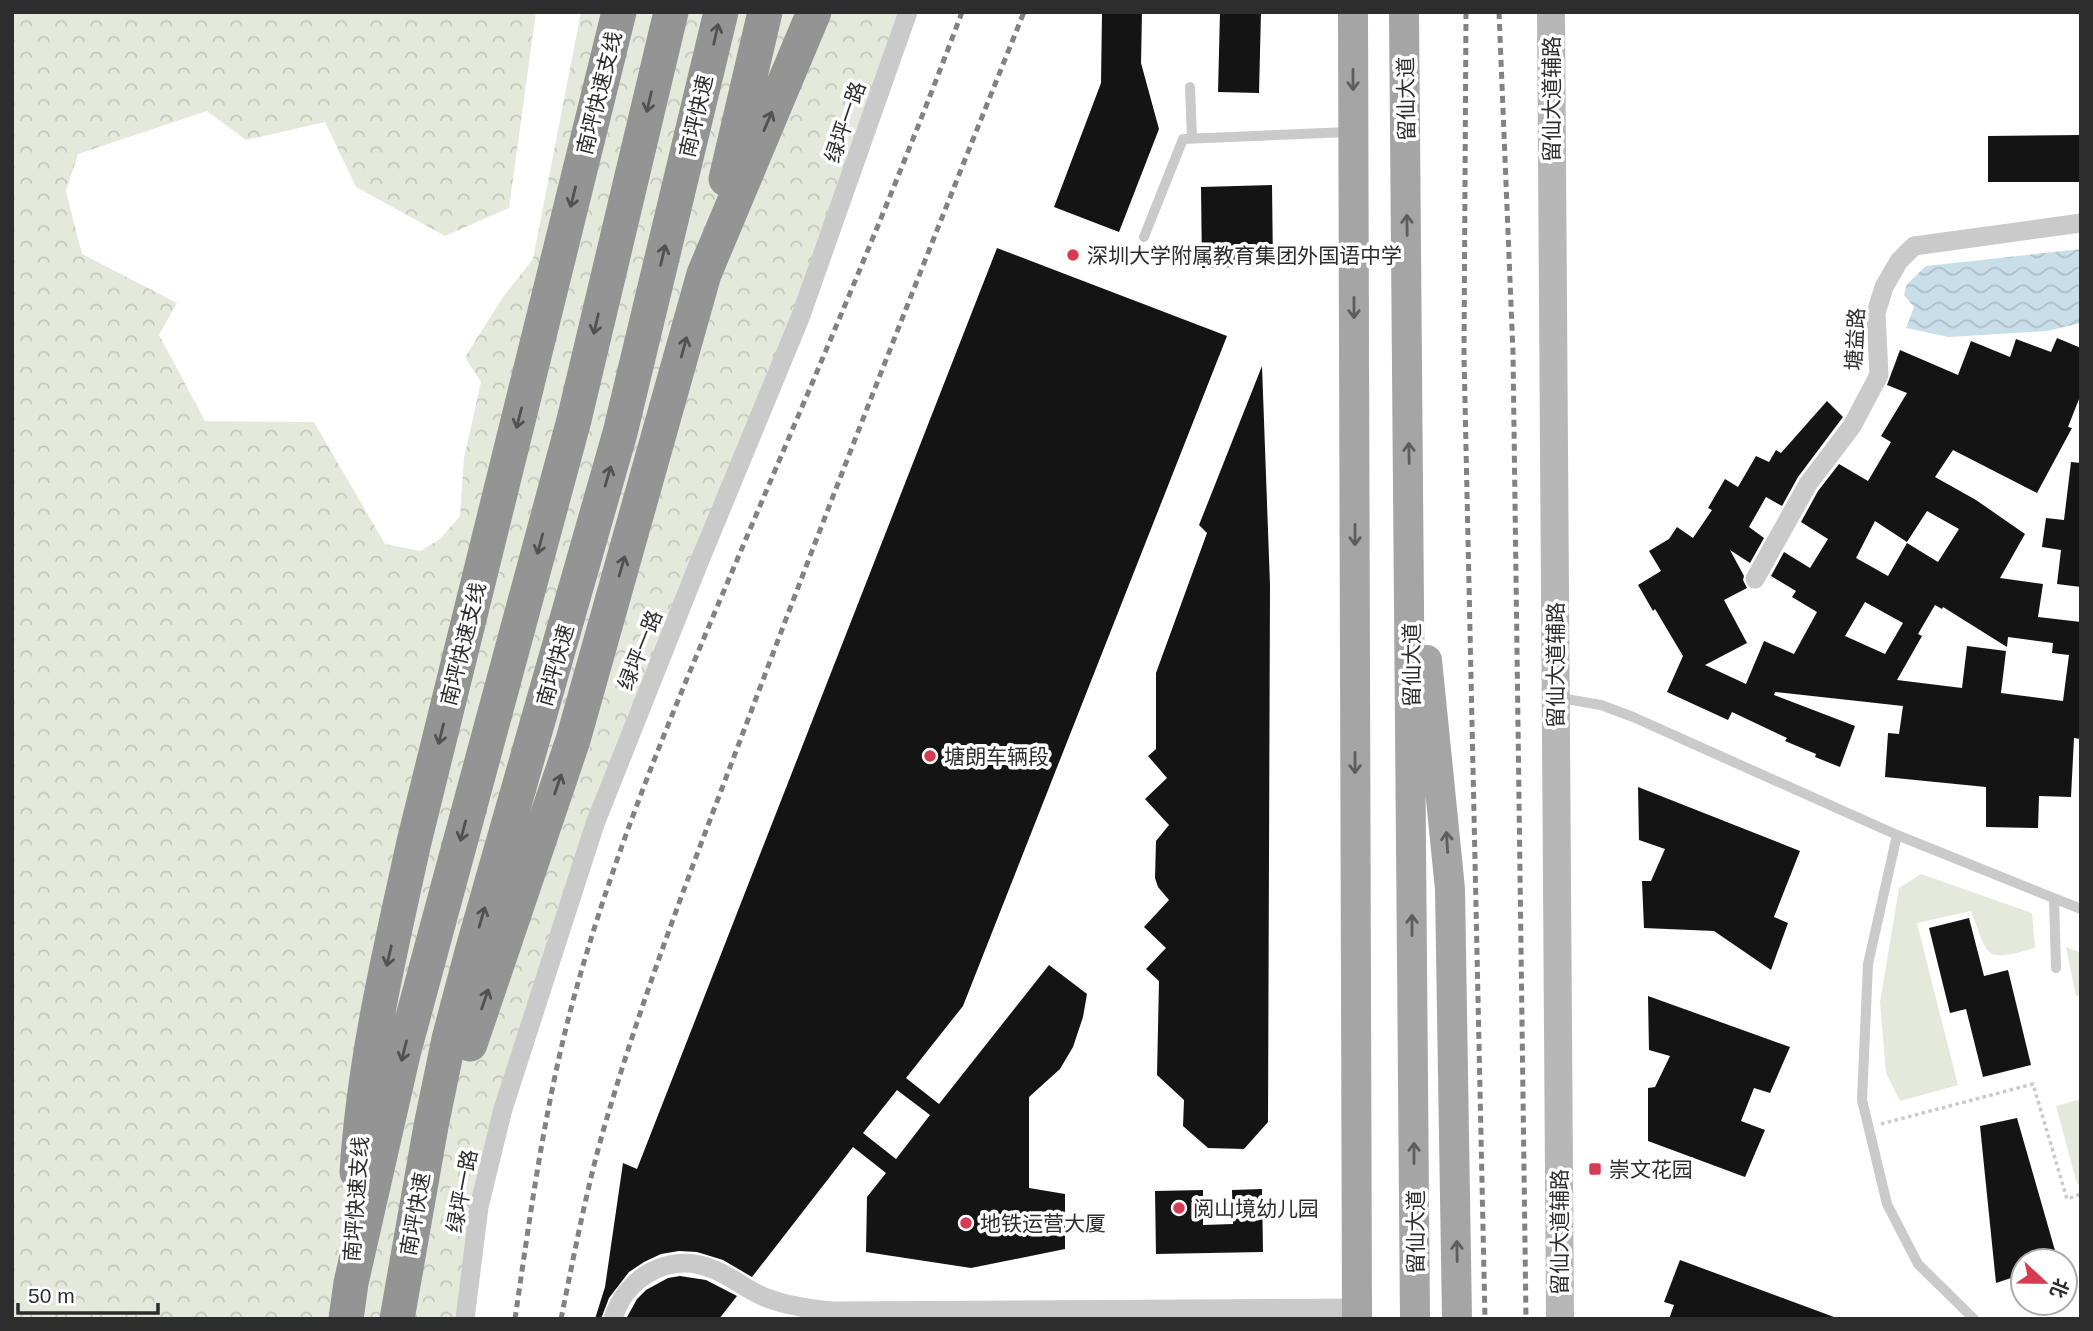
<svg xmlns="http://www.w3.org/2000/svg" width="2093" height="1331" font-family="Helvetica,'Noto Sans SC',sans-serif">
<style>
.grass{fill:#e4e9db}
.forest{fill:url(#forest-crowns)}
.water{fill:url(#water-waves)}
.building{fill:#141414;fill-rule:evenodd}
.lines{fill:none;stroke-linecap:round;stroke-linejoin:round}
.path{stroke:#cacaca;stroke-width:3.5;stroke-dasharray:3.5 3.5;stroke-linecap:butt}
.lane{stroke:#cacaca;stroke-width:10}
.street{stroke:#cacaca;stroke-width:19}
.secondary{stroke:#b7b7b7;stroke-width:28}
.primary{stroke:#a5a5a5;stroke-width:30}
.highway{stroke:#949494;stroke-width:35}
.rail{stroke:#828282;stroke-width:5;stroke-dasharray:7 5;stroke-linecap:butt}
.oneway{stroke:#515151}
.oneway2{stroke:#5d5d5d}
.poi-dot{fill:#d73b53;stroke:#fff;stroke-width:2.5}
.labels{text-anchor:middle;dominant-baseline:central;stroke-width:7;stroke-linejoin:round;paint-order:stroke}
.street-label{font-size:21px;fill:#2d2d2d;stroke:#fff}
.poi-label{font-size:21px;fill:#2d2d2d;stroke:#fff;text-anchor:start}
</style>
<defs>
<pattern id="forest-crowns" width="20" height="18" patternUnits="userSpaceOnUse" patternTransform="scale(1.75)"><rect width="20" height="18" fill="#e4e9db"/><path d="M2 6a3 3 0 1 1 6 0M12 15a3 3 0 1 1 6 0" fill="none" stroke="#c4c8bc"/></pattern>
<pattern id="water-waves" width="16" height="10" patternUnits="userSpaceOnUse" patternTransform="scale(1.75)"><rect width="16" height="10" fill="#c8dee8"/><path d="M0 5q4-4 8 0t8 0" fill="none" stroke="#acbfc7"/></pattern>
</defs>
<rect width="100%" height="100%" fill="#fff"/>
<!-- grass -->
<path class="grass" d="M 1921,874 L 2032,913 L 2035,948 C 1982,963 1989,957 1971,911 L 1917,923 L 1958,1085 L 1900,1101 L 1886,1073 L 1880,1002 L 1899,888 Z
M 2066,947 L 2081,953 L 2081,995 L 2076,996 Z
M 2081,1099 L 2081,1183 L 2077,1184 L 2056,1106 Z"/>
<!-- forest -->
<path class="forest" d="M 12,12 L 536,12 L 509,208 L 445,236 L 356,187 L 325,122 L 246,140 L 207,111 L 78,154 L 66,191 L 82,254 L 177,303 L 159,335 L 205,421 L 314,422 L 385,544 L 420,551 L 440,539 L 460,516 L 464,458 L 481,382 L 465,357 L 503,297 L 533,259 L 581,12 L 899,12 L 792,315 L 500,1108 L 457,1319 L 12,1319 Z"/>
<!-- water -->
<path class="water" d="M 2081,249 L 2081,323 L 2047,331 L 1949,337 L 1906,328 L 1914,307 L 1904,295 L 1907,284 L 1926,266 Z"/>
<!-- building -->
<path class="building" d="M 1102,12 L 1142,12 L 1141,63 L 1159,129 L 1119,232 L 1054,207 L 1101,83 Z
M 1220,12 L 1261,12 L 1259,93 L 1218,92 Z
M 2081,135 L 2081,182 L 1988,182 L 1988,136 Z
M 1272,185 L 1273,266 L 1202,268 L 1201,187 Z
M 997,248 L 1227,336 L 963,1006 L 906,1078 L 939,1104 L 1049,965 L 1087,994 L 1083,1017 L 1073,1047 L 1060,1069 L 1029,1097 L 1029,1188 L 1065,1194 L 1065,1249 L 971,1268 L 866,1252 L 867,1197 L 886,1173 L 853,1147 L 752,1277 L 723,1260 L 697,1252 L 679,1251 L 661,1254 L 644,1262 L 629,1272 L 609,1298 L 601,1319 L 595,1319 L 605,1287 L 623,1163 L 637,1169 ZM 897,1090 L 930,1115 L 896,1159 L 863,1133 Z
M 2057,338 L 2081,348 L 2081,394 L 2068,427 L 2072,428 L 2037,493 L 1953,450 L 1935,477 L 1976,500 L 2025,534 L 2000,578 L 2043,584 L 2038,617 L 2081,622 L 2081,739 L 2074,738 L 2071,797 L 2039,796 L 2038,828 L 1986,827 L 1986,787 L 1885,777 L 1888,733 L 1899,734 L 1903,706 L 1775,692 L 1774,695 L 1855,726 L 1840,767 L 1815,757 L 1816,754 L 1785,741 L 1787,738 L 1732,712 L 1728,720 L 1667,692 L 1683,656 L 1655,609 L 1653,611 L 1638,585 L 1661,571 L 1649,551 L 1669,539 L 1677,527 L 1693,538 L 1712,510 L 1708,508 L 1725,479 L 1738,487 L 1756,456 L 1769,462 L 1776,450 L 1781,453 L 1827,401 L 1843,417 L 1798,477 L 1782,506 L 1766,497 L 1749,527 L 1764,538 L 1750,563 L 1730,550 L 1744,576 L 1743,580 L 1747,588 L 1724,600 L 1747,643 L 1705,665 L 1746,684 L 1764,641 L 1794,654 L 1817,612 L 1792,597 L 1796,591 L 1771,576 L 1784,552 L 1810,568 L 1828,539 L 1801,522 L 1818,491 L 1839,464 L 1868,481 L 1891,442 L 1881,436 L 1907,393 L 1887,385 L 1900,350 L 1958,375 L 1971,341 L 2010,357 L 2016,339 L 2051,352 ZM 1927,511 L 1959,529 L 1938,562 L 1907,543 L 1888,576 L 1856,558 L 1875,521 L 1907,542 ZM 1865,602 L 1903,623 L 1885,654 L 1845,636 ZM 1935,605 L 1942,609 L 1943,607 L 2007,647 L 2008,637 L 2053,643 L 2052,653 L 2069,655 L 2063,701 L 2001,693 L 2006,651 L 1967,646 L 1962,688 L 1897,680 L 1922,636 L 1918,634 Z
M 1262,366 L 1270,585 L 1268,1122 L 1244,1149 L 1208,1148 L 1183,1126 L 1184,1100 L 1157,1075 L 1159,981 L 1146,969 L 1166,948 L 1144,927 L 1169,900 L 1158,887 L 1155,878 L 1156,841 L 1169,825 L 1145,799 L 1167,778 L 1148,756 L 1156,749 L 1156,673 L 1207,533 L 1199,525 Z
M 2071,462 L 2081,463 L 2081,587 L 2057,584 L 2061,550 L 2042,547 L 2046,518 L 2064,520 Z
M 1638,787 L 1800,851 L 1774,917 L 1788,923 L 1771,970 L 1714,931 L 1644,928 L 1642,881 L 1651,881 L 1665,849 L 1639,840 Z
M 1969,918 L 1984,976 L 2008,970 L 2031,1065 L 1983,1077 L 1966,1009 L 1950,1013 L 1929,928 Z
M 1648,996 L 1790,1047 L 1770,1093 L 1754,1088 L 1741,1121 L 1765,1130 L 1745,1177 L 1648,1141 L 1648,1088 L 1655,1087 L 1670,1056 L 1649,1050 Z
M 2017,1118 L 2058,1261 L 2023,1261 L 2023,1274 L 1996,1283 L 1980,1126 Z
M 1262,1189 L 1263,1252 L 1156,1254 L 1155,1191 L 1203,1190 L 1203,1225 L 1233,1224 L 1232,1190 Z
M 1680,1260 L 1834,1317 L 1834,1319 L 1669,1319 L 1674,1305 L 1664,1302 Z
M 680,1276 L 706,1280 L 737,1296 L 719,1319 L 626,1319 L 637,1299 L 646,1290 L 668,1278 Z"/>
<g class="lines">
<!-- path -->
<path class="path" d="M 1881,1124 L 2033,1084 L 2067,1199 L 2081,1194"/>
<!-- lane -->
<path class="lane" d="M 1190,87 L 1192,138
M 1144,237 L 1183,139 L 1349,132
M 1560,698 L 1601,705 L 1633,717 L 1897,835 L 2081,909
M 1897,835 L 1868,964 L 1862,1100 L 1887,1204 L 1918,1264 L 1974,1319
M 2054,899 L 2056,968"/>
<!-- street -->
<path class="street" d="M 1755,579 L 1808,484 L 1852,426 L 1879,375 L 1876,313 L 1884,287 L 1899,261 L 1914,246 L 2081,223
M 465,1319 L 479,1207 L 503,1109 L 595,824 L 698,565 L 800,318 L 908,12
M 613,1319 C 625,1278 668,1252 710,1268 C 731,1275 747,1291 767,1298 C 788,1306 809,1309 831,1311 L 1357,1308"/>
<!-- secondary -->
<path class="secondary" d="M 1551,12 L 1560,1319"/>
<!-- primary -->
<path class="primary" d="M 1353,12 L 1357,1319
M 1404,12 L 1415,1319
M 1427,660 L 1450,889 L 1457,1319"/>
<!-- highway -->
<path class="highway" d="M 726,179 L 765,12
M 470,1044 L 573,740 L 704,274 L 814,12
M 357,1172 C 364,1060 390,951 414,842 L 619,12
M 346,1319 L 351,1283 L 403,1054 L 574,420 L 671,12
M 397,1319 L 431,1126 L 449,1039 L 472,952 L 620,433 L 721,12"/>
<!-- rail -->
<path class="rail" d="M 1466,12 L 1464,355 L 1485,1319
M 1499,12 L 1513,353 L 1526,1319
M 515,1319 C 531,1209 546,1097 576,990 C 617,842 677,701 737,560 C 814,378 893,197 962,12
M 561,1319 C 574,1255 586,1191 604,1128 C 646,983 702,842 755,701 C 842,470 932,241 1024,12"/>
</g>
<!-- one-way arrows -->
<defs><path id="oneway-shaft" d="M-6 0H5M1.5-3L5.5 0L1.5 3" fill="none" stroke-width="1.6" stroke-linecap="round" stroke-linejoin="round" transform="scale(1.75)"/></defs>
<g class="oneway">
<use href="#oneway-shaft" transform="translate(716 34) rotate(-77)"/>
<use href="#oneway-shaft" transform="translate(649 102) rotate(103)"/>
<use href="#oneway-shaft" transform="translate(768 121) rotate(-67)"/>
<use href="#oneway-shaft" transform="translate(573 197) rotate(104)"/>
<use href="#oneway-shaft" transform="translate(663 255) rotate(-77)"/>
<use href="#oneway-shaft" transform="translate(596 324) rotate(103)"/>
<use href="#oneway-shaft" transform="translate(684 347) rotate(-75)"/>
<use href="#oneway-shaft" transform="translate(519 418) rotate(104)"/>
<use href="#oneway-shaft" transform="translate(608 476) rotate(-74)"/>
<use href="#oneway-shaft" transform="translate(540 544) rotate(105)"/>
<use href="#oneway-shaft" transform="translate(622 566) rotate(-74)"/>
<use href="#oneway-shaft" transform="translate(441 734) rotate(104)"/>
<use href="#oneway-shaft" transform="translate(558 784) rotate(-71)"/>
<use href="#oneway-shaft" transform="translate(463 831) rotate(105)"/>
<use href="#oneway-shaft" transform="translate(482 917) rotate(-74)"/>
<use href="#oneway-shaft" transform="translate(389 956) rotate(103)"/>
<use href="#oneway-shaft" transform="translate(485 999) rotate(-71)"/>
<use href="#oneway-shaft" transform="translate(404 1051) rotate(104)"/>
</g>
<g class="oneway2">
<use href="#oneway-shaft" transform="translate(1353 80) rotate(90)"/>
<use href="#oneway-shaft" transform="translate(1407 225) rotate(-91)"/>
<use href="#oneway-shaft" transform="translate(1354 308) rotate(90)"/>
<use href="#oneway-shaft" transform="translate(1409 453) rotate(-91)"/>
<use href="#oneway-shaft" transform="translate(1355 535) rotate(90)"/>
<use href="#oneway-shaft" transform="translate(1355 763) rotate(90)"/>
<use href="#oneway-shaft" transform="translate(1447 842) rotate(-94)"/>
<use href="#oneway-shaft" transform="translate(1412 925) rotate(-90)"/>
<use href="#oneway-shaft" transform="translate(1414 1153) rotate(-90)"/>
<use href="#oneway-shaft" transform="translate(1457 1251) rotate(-91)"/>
</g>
<!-- markers -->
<g class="poi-dot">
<circle cx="1073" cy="255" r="7"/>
<circle cx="930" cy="756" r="7"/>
<rect x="1588" y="1162" width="14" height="14" rx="3.5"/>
<circle cx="1179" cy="1208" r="7"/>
<circle cx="966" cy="1223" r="7"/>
</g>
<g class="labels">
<!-- street labels -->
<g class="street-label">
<text transform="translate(599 93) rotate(-76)">南坪快速支线</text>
<text transform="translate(1406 99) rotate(-91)">留仙大道</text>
<text transform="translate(1551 99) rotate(-90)">留仙大道辅路</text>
<text transform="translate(696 116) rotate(-77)">南坪快速</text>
<text transform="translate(845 122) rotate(-71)">绿坪一路</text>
<text transform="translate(1855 339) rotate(-87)">塘益路</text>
<text transform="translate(463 644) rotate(-76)">南坪快速支线</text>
<text transform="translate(640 650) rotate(-68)">绿坪一路</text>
<text transform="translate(555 665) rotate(-74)">南坪快速</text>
<text transform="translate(1411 665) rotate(-90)">留仙大道</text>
<text transform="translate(1555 665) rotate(-90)">留仙大道辅路</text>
<text transform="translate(462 1191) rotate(-79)">绿坪一路</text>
<text transform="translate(356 1199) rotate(-86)">南坪快速支线</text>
<text transform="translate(415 1214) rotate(-80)">南坪快速</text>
<text transform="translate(1415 1232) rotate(-90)">留仙大道</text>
<text transform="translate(1559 1232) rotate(-90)">留仙大道辅路</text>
</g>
<!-- poi labels -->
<g class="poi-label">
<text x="1087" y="255">深圳大学附属教育集团外国语中学</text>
<text x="944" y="756">塘朗车辆段</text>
<text x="1609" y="1169">崇文花园</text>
<text x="1193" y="1208">阅山境幼儿园</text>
<text x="980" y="1223">地铁运营大厦</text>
</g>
</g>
<!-- border -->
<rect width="2093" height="1331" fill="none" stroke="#2d2d2d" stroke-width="28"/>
<!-- north arrow -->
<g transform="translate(2044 1282) rotate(112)"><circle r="33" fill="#ffffff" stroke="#ababab" stroke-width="2"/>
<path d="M0-5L12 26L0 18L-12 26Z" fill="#d73b53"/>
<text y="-10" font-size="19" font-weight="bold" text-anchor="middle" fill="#2d2d2d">北</text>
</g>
<!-- scale -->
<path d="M18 1303v10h140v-10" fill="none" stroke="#2d2d2d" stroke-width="3.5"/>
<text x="28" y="1303" font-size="21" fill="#2d2d2d" stroke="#ffffff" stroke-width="5" paint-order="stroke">50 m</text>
</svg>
